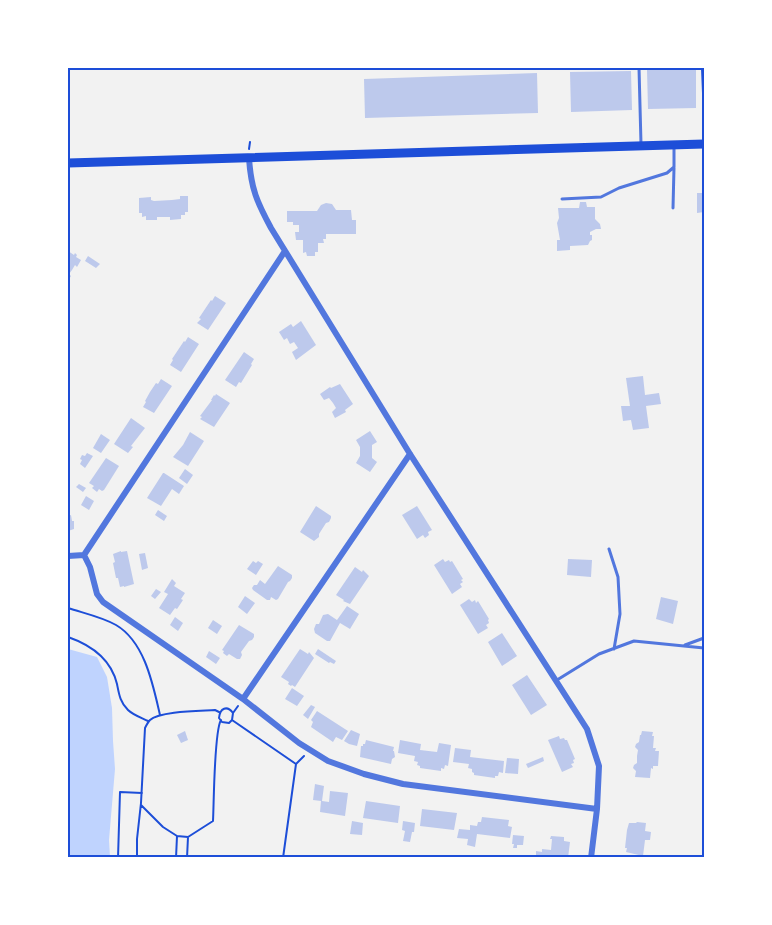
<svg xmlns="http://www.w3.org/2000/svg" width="772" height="925" font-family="'PT Sans Narrow',sans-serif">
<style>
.water{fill:#bfd3fe}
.building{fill:#bdc9ec}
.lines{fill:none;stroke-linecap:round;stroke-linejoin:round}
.path{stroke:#1d4ed8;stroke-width:2}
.service{stroke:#5277de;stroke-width:3}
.minor{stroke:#5277de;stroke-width:6}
.secondary{stroke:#1d4ed8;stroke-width:9}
.neatline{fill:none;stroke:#1d4ed8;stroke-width:2}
</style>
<rect width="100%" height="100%" fill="#f2f2f2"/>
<!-- water -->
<path class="water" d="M 68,649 L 97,657 L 107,677 L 112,708 L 113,741 L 115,769 L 109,840 L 110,857 L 68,857 Z"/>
<!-- building -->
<path class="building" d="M 696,69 L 696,108 L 648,109 L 647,70 Z
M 631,71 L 632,110 L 571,112 L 570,72 Z
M 537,73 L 538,113 L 365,118 L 364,79 Z
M 697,193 L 704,193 L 704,212 L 697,213 Z
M 180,196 L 188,196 L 188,212 L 185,212 L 185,215 L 181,215 L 181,219 L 170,220 L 170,217 L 157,217 L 157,220 L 146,220 L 146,216 L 142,217 L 142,213 L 139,213 L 139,198 L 151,197 L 151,200 L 154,201 L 172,200 L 180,199 Z
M 580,202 L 586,202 L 587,207 L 595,207 L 595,219 L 600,224 L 601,229 L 596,229 L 590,232 L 590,235 L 592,235 L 592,240 L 590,241 L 588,245 L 570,246 L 570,250 L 557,251 L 557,240 L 560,240 L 557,223 L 559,218 L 558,208 L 579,208 Z
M 326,203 L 332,204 L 336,210 L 351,210 L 352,220 L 356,220 L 356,234 L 326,234 L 326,239 L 323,239 L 324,243 L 318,243 L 318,252 L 315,252 L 315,256 L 307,256 L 306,252 L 303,253 L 303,240 L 296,240 L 295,232 L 299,232 L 299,225 L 293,225 L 293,222 L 287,222 L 287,211 L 317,211 L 321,205 Z
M 68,251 L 74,255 L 75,253 L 77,255 L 76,257 L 81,260 L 77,267 L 75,265 L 72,270 L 69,274 L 71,276 L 68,281 Z
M 88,256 L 100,264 L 96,268 L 85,261 Z
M 215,296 L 226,303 L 208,330 L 197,323 L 201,319 L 199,318 L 211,300 L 212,301 Z
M 301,321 L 316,345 L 296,360 L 292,352 L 298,348 L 294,342 L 290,344 L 287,338 L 284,340 L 279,332 L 291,324 L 293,327 Z
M 188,337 L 199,344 L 181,372 L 170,365 L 173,360 L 172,359 L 184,341 L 185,342 Z
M 244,352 L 254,359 L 251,364 L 252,365 L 241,383 L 239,382 L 236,387 L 225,380 Z
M 643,376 L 645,395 L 659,393 L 661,404 L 646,406 L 649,428 L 633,430 L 631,420 L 623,421 L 621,406 L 630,406 L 626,378 Z
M 161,379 L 172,386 L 154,413 L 143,407 L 146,402 L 145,401 L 150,392 L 156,383 L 158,384 Z
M 340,384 L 353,404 L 345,410 L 346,412 L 335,418 L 332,412 L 336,408 L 333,403 L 329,398 L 324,400 L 320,394 L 330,387 L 331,388 Z
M 216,394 L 230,403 L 214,427 L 200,419 L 202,417 L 200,416 L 212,400 L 211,400 L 214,395 L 215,396 Z
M 131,418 L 145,428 L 131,446 L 133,447 L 128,453 L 114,444 Z
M 370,431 L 377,442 L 372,445 L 372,458 L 377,462 L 370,472 L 356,463 L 360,456 L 360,447 L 356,440 Z
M 190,432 L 204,441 L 188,466 L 173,457 L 183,445 Z
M 101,434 L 110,440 L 101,453 L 93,448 Z
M 87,453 L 93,456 L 85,468 L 80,464 L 82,460 L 80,459 L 82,455 L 85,456 Z
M 106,458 L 119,466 L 104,490 L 102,491 L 99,489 L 97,492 L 92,488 L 94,486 L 89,483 Z
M 185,469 L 193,475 L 187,484 L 179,478 Z
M 163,473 L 164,473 L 184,486 L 179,494 L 172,489 L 161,506 L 147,498 Z
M 79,484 L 86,488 L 83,492 L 76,487 Z
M 86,496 L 94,501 L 89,510 L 81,505 Z
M 316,506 L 331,516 L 331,518 L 329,522 L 326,523 L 319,534 L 319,537 L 314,541 L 300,532 Z
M 417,506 L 432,530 L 428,532 L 429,535 L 425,538 L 423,535 L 417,539 L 402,515 Z
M 158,510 L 167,516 L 164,521 L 155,515 Z
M 71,515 L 72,521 L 74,521 L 74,529 L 68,531 L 68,516 Z
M 121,551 L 121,552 L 127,551 L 134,584 L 124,587 L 124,586 L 120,587 L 118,578 L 116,578 L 113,563 L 115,562 L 113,554 Z
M 145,553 L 148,568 L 142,570 L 139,554 Z
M 443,559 L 445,562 L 449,560 L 450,562 L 452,561 L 463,579 L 461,580 L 463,582 L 460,584 L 462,587 L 452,594 L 434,565 Z
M 568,559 L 592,560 L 591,577 L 567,575 Z
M 253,561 L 256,563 L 258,561 L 263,564 L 256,575 L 247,569 Z
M 278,566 L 292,575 L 292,578 L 290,581 L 288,582 L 278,599 L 276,600 L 271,597 L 270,600 L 267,600 L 253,590 L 252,588 L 254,585 L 257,585 L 260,580 L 265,584 Z
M 355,567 L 362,572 L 363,570 L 369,576 L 350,604 L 343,601 L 344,600 L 336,595 Z
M 172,579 L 176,583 L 174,586 L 185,593 L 181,599 L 183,600 L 177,609 L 175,608 L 170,615 L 159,608 L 168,594 L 164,592 Z
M 156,589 L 161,592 L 155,599 L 151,596 Z
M 245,596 L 255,603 L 247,614 L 238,607 Z
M 661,597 L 678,601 L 673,624 L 656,619 Z
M 469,599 L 472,602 L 475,600 L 476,603 L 478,601 L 489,619 L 488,620 L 489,623 L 486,625 L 488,628 L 478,634 L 460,605 Z
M 347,606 L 359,614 L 350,629 L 340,623 L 330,641 L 327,641 L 315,633 L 314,629 L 316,624 L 319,624 L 323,615 L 328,614 L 337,620 Z
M 175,617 L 183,623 L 178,631 L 170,625 Z
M 213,620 L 222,626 L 217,634 L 208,628 Z
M 239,625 L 254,634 L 254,637 L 252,640 L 249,641 L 241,652 L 242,655 L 240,659 L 237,659 L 229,654 L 227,656 L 223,653 L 224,651 L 222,650 Z
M 502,633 L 517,656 L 502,666 L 488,642 Z
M 300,649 L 308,654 L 309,652 L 314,658 L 295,687 L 292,685 L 291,686 L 288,684 L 289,682 L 281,677 Z
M 318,649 L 336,661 L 334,664 L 330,662 L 329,663 L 315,654 Z
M 209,651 L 220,658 L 216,664 L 206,657 Z
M 527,675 L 547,705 L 531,715 L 512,685 Z
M 292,688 L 304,696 L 297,706 L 285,699 Z
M 311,705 L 315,707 L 308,719 L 303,715 Z
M 317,711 L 348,731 L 342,740 L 336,737 L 333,742 L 311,727 L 313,722 L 311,720 Z
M 351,730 L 360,734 L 357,746 L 349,744 L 344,741 Z
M 185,731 L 188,740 L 181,743 L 177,735 Z
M 642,731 L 653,732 L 652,736 L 654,736 L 653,748 L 656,748 L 655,751 L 659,751 L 658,766 L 653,766 L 653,769 L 651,768 L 650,778 L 635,777 L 636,771 L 633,768 L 634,765 L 637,763 L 637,756 L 638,750 L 635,747 L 636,744 L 639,742 L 640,735 L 641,735 Z
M 559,736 L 560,739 L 564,738 L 565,740 L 567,740 L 575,759 L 573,760 L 574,763 L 571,764 L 573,767 L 562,772 L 548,740 Z
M 366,740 L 394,747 L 393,751 L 394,751 L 395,757 L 392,759 L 391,764 L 360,757 L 361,746 L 363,746 L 363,744 L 365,744 Z
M 400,740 L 421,744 L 420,750 L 437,752 L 439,743 L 451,745 L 448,766 L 445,765 L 444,769 L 441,768 L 441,771 L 420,768 L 420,766 L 417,765 L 418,762 L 414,761 L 415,756 L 398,753 Z
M 455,748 L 471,750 L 470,757 L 504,761 L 503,773 L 499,772 L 498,776 L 495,776 L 495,778 L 474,775 L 474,773 L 472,772 L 472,769 L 468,768 L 469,764 L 453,762 Z
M 543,757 L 544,761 L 528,768 L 526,764 Z
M 507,758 L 519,759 L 518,774 L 505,773 Z
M 315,784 L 324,786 L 322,801 L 329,802 L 330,791 L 348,793 L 345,816 L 320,812 L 321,801 L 313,800 Z
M 366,801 L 400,806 L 398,823 L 363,818 Z
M 422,809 L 457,813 L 454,830 L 420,826 Z
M 482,817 L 509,820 L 508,826 L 512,827 L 510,838 L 477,834 L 475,847 L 467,845 L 468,839 L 457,838 L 459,829 L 470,830 L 470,825 L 477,826 L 478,822 L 481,822 Z
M 352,821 L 363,823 L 362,835 L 350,834 Z
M 403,821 L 415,823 L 414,832 L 412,832 L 410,842 L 403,841 L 405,831 L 402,830 Z
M 637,822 L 646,823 L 645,831 L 651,832 L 650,840 L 645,840 L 643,856 L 626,852 L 627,848 L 625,848 L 627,830 L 629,823 L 636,823 Z
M 513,835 L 524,836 L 523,845 L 517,845 L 517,848 L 513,848 L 514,844 L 512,844 Z
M 551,836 L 564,837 L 564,841 L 570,842 L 568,858 L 550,858 L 550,856 L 536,855 L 536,851 L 542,852 L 542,849 L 551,850 L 552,839 L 550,839 Z"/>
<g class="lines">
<!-- path -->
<path class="path" d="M 645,68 L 666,68
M 702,68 L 704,118
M 249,149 L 250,142
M 68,608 C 83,613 102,617 116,625 C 145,642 153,685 160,715
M 68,637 C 91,645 111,659 117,684 C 119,694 120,702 128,710 C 133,715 142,718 148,721
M 233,713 L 232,720 L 229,723 L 222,722 L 219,718 C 220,708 227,705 233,713 L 238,706
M 232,720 L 296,764
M 141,805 L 163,827 L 177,836
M 118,858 L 120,792 L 142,793
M 137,858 L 137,839 L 141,803 L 145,728 C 146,726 148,722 150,720 C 160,711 200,711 215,710 L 219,712
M 176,858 L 177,836 L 188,837 L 213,821 C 214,803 214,731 221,720
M 187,858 L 188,837
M 283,858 L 296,764 L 304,756"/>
<!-- service -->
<path class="service" d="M 639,68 L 641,144
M 562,199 L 601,197 L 619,188 L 667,173 L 674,167 L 674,146
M 673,208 L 674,168
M 609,549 L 618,577 L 620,614 L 614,649
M 685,645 L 704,638
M 557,680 L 599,654 L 634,641 L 704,648"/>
<!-- minor -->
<path class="minor" d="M 249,158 C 251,189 257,202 271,228 L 410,454 L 587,729 L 599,766 L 597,809 L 591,858
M 84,555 L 285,251
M 68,556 L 84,555 L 90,567 L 97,594 L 103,602 L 243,699 L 299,743 L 328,761 L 364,774 L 403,784 L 597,809
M 243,699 L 410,454"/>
<!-- secondary -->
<path class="secondary" d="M 68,163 L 704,144"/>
</g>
<!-- border -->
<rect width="772" height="925" fill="none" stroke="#ffffff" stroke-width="138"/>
<rect x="69" y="69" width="634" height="787" class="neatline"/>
</svg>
